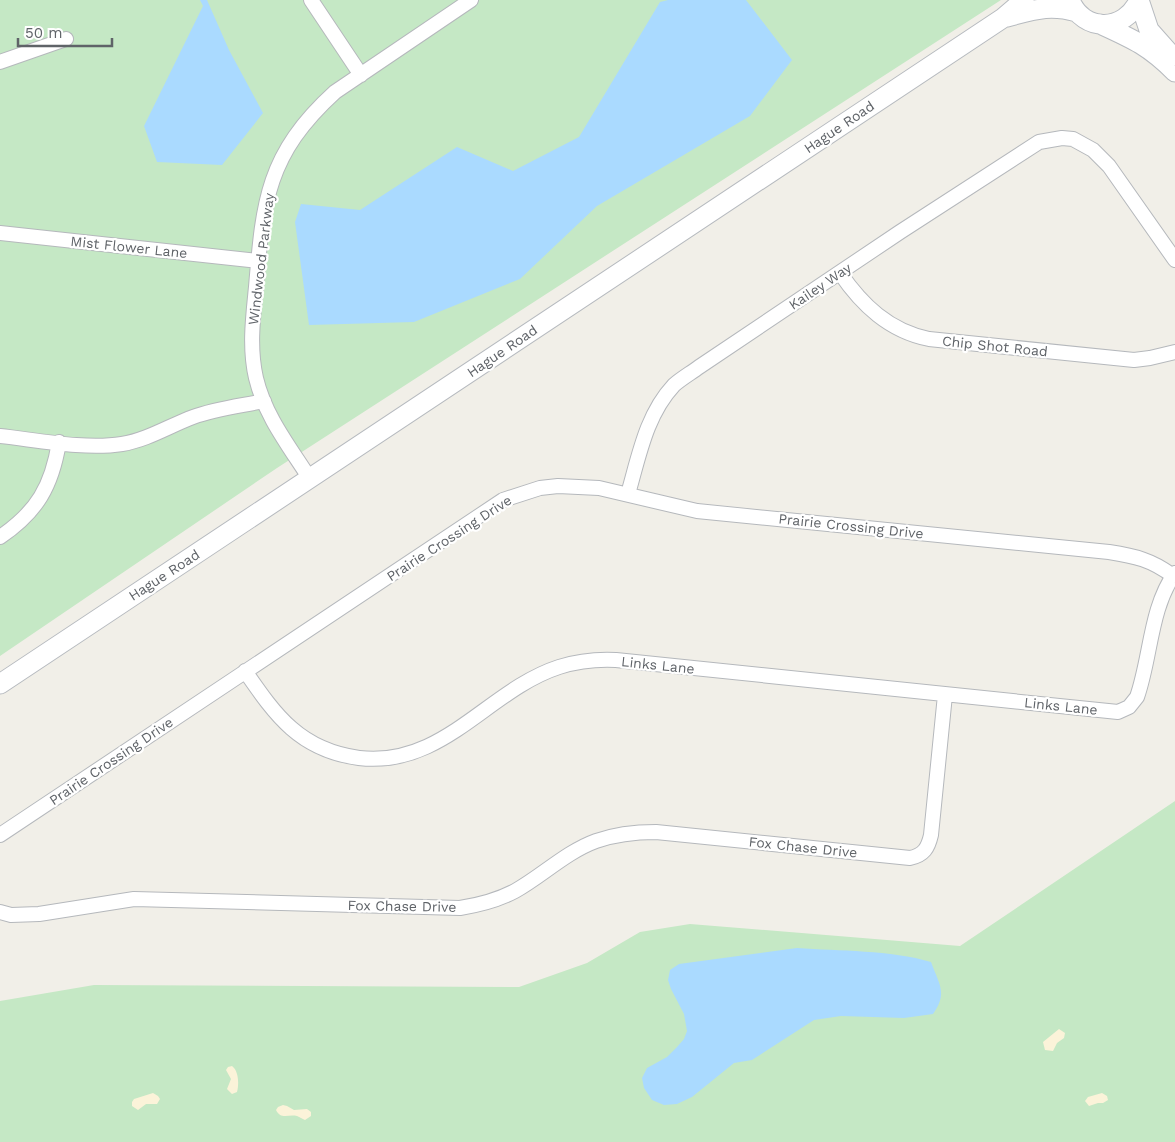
<svg xmlns="http://www.w3.org/2000/svg" width="1175" height="1142" font-family="'Work Sans',sans-serif">
<style>
.green{fill:#c5e8c5}
.sand{fill:#fbf3d9}
.water{fill:#aadaff}
.lines{fill:none;stroke-linecap:round;stroke-linejoin:round}
.minor-casing{stroke:#b5b8bc;stroke-width:16}
.secondary-casing{stroke:#b6babf;stroke-width:21}
.minor{stroke:#fff;stroke-width:14}
.secondary{stroke:#fff;stroke-width:19}
.labels{text-anchor:middle;dominant-baseline:central;stroke-width:4.5;stroke-linejoin:round;paint-order:stroke}
.street-label{font-size:14px;fill:#5f6368;stroke:#fff}
</style>
<rect width="100%" height="100%" fill="#f1efe8"/>
<!-- green -->
<path class="green" d="M 0,0 L 1001,0 L 277,468 L 0,656 Z
M 1175,801 L 1175,1142 L 0,1142 L 0,1001 L 94,985 L 519,987 L 587,963 L 640,932 L 690,924 L 960,946 Z"/>
<!-- sand -->
<path class="sand" d="M 1059,1029 L 1065,1033 L 1064,1038 L 1057,1043 L 1053,1051 L 1045,1050 L 1043,1042 Z
M 232,1066 C 239,1071 239,1085 237,1092 L 232,1094 L 227,1089 L 231,1079 L 226,1070 L 228,1067 Z
M 153,1093 L 158,1096 L 160,1099 L 157,1104 L 146,1104 L 138,1110 L 132,1106 L 132,1102 L 134,1099 Z
M 1102,1093 L 1107,1096 L 1108,1100 L 1103,1103 L 1098,1103 L 1089,1106 L 1085,1101 L 1088,1097 Z
M 283,1105 L 287,1106 L 294,1110 L 307,1109 L 311,1112 L 311,1116 L 305,1120 C 302,1119 300,1117 297,1116 C 288,1114 281,1120 276,1110 L 278,1107 Z"/>
<!-- water -->
<path class="water" d="M 200,0 L 207,0 L 229,50 L 263,113 L 222,165 L 157,162 L 144,126 L 203,6 Z
M 668,0 L 746,0 L 792,60 L 750,116 L 597,206 L 520,279 L 414,322 L 309,325 L 295,222 L 301,204 L 360,210 L 457,147 L 513,171 L 579,137 L 660,2 Z
M 797,948 C 839,951 891,950 931,962 C 939,984 948,993 933,1014 L 904,1018 L 841,1016 L 814,1020 L 752,1060 L 734,1063 L 692,1097 L 677,1104 L 664,1105 L 652,1100 L 644,1088 L 642,1078 L 647,1068 L 667,1057 L 677,1047 L 684,1039 L 687,1031 L 684,1014 L 671,989 L 668,980 L 670,970 L 679,964 Z"/>
<g class="lines">
<defs>
<path id="minor" d="M 311,0 L 361,75
M 0,62 L 66,39
M 0,233 L 258,261
M 840,273 C 862,305 889,331 929,339 L 1134,360 L 1150,358 L 1175,352
M 0,436 C 37,440 85,450 122,444 C 147,440 169,426 193,417 C 215,409 240,406 264,401
M 310,479 C 289,446 265,416 256,378 C 249,348 253,317 256,287 C 263,201 267,154 335,92 L 471,0
M 628,494 C 639,456 646,415 674,385 C 682,378 691,373 699,367 L 900,232 L 1039,142 L 1062,138 L 1073,139 L 1093,150 L 1109,166 L 1175,260
M 0,537 C 37,512 52,486 59,442
M 245,671 C 276,716 300,750 359,758 C 443,768 488,690 559,667 C 578,661 596,659 616,660 L 1118,712 L 1129,707 L 1137,697 C 1151,657 1150,608 1175,573
M 0,835 L 503,500 L 540,488 L 558,486 L 599,488 L 697,511 L 1109,552 C 1135,556 1152,560 1173,576
M 0,912 L 11,915 L 39,914 L 134,899 L 460,908 C 479,905 498,900 515,891 C 542,876 566,852 596,841 C 616,834 635,832 656,832 L 910,858 C 924,855 928,848 931,835 L 945,695"/>
<path id="secondary" d="M 1070,0 C 1083,33 1125,32 1139,0
M 1139,0 L 1149,30 L 1172,56
M 1007,17 C 1034,10 1049,4 1077,12
M 1100,24 C 1133,39 1149,46 1175,72
M 0,684 L 1003,18 L 1024,0"/>
</defs>
<!-- minor casing -->
<use href="#minor" class="minor-casing"/>
<!-- secondary casing -->
<use href="#secondary" class="secondary-casing"/>
<!-- minor -->
<use href="#minor" class="minor"/>
<!-- secondary -->
<use href="#secondary" class="secondary"/>
</g>
<g class="labels">
<!-- street labels -->
<g class="street-label">
<text transform="translate(839 127) rotate(-34)">Hague Road</text>
<text transform="translate(129 247) rotate(6)">Mist Flower Lane</text>
<text transform="translate(261 259) rotate(-83)">Windwood Parkway</text>
<text transform="translate(820 286) rotate(-34)">Kailey Way</text>
<text transform="translate(995 346) rotate(6)">Chip Shot Road</text>
<text transform="translate(502 351) rotate(-34)">Hague Road</text>
<text transform="translate(851 526) rotate(6)">Prairie Crossing Drive</text>
<text transform="translate(449 538) rotate(-33)">Prairie Crossing Drive</text>
<text transform="translate(164 575) rotate(-33)">Hague Road</text>
<text transform="translate(658 665) rotate(6)">Links Lane</text>
<text transform="translate(1061 706) rotate(6)">Links Lane</text>
<text transform="translate(111 761) rotate(-34)">Prairie Crossing Drive</text>
<text transform="translate(803 847) rotate(6)">Fox Chase Drive</text>
<text transform="translate(402 906) rotate(1)">Fox Chase Drive</text>
</g>
</g>
<!-- scale -->
<path d="M18 38v8h94v-8" fill="none" stroke="#5f6368" stroke-width="2.5"/>
<text x="25" y="38" font-size="15" fill="#5f6368" stroke="#ffffff" stroke-width="4" paint-order="stroke">50 m</text>
</svg>
